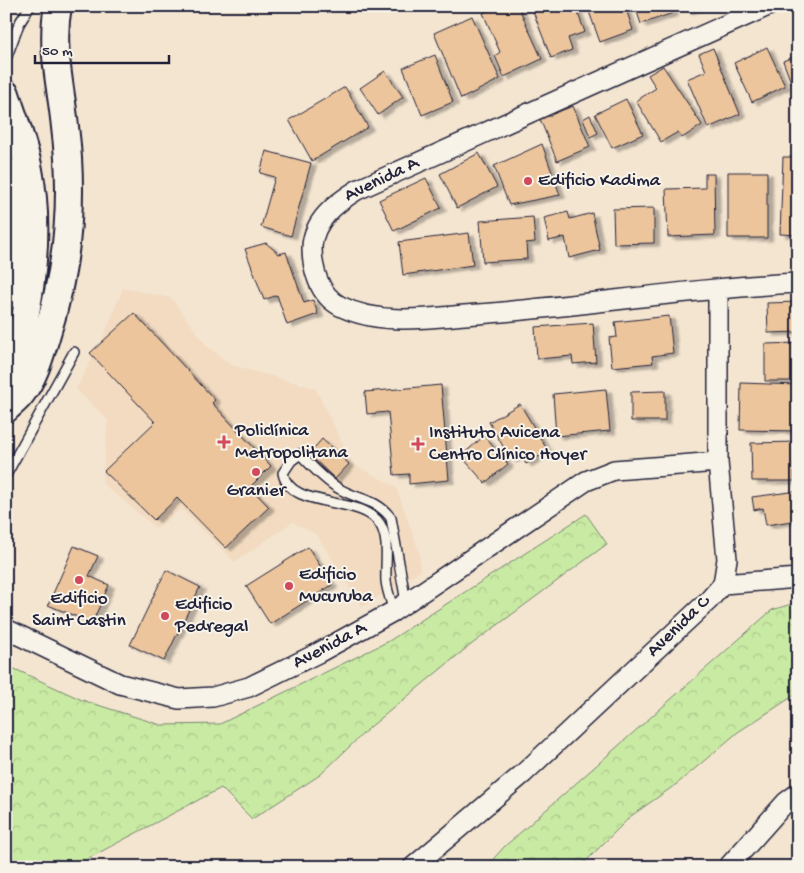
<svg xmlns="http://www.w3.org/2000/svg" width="804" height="873" font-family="'Gochi Hand',sans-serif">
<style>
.built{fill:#f2dbc1}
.forest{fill:url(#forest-crowns);stroke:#76866f}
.building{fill:#ecc59c;stroke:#22223b;filter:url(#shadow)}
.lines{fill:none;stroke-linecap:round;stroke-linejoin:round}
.service-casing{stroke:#22223b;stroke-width:12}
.minor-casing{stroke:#22223b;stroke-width:22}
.secondary-casing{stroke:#22223b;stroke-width:30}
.service{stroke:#f7f3e8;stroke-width:9}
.minor{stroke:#f7f3e8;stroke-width:19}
.secondary{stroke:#f7f3e8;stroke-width:26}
.poi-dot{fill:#d1495b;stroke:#f7f3e8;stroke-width:2}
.labels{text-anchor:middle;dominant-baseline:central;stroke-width:4;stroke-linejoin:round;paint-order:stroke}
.street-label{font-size:19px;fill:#22223b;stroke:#f7f3e8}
.poi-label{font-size:19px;fill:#22223b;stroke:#f7f3e8;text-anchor:start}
</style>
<defs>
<pattern id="forest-crowns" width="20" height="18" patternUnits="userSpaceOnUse" patternTransform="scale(1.25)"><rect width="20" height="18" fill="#c9eaa3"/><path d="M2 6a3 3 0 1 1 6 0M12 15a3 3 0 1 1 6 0" fill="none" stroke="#acc88d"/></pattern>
<filter id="shadow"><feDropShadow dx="5.5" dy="3" stdDeviation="1" flood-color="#0004"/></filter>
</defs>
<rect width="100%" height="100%" fill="#f4e5d1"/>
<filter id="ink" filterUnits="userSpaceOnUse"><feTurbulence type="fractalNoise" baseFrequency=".02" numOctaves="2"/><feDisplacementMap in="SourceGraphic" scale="10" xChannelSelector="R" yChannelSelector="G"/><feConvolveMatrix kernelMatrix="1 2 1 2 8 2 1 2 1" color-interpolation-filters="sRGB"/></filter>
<g filter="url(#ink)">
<!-- built -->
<path class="built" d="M 123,288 L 171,298 L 207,346 L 231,365 L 315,388 L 353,464 L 396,487 L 420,554 L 420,571 L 362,607 L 317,535 L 293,522 L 235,562 L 181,509 L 156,528 L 102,483 L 108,420 L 76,389 L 103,338 Z"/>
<!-- forest -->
<path class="forest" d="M 586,514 L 607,544 L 464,650 L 369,728 L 320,775 L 252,819 L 221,788 L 89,858 L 78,867 L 6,867 L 6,665 L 82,700 L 161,725 L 220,724 L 389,641 Z
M 798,602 L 798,693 L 738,732 L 678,783 L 631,816 L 580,867 L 486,867 L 504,847 L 772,610 Z"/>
<!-- building -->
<path class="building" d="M 498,6 L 518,6 L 542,59 L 504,77 L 495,56 L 500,52 L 483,13 Z
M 531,6 L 575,6 L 585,32 L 568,38 L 572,50 L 551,58 Z
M 587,6 L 625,6 L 633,30 L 600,42 Z
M 635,6 L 671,6 L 673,13 L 641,24 Z
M 685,6 L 702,6 L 686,11 Z
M 472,16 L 500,79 L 461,99 L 434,33 Z
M 767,47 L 785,86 L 752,102 L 734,63 Z
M 713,48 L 740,114 L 708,128 L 687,79 L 706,71 L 699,54 Z
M 435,55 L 453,102 L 422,115 L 403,68 Z
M 798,55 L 798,93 L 795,84 L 792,85 L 783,61 Z
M 663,66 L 702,125 L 682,138 L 678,132 L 661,142 L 636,101 L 656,88 L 648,75 Z
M 385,71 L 403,97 L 378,115 L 360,88 Z
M 345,87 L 368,127 L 312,161 L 289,120 Z
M 626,99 L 643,134 L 612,148 L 595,114 Z
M 573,106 L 590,147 L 557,161 L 540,119 Z
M 590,115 L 598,133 L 590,137 L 583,119 Z
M 542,144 L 560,195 L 509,205 L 494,166 Z
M 266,151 L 311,163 L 291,236 L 261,227 L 275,177 L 260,173 Z
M 479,153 L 497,187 L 457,208 L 440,174 Z
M 783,157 L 798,157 L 798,235 L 780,234 Z
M 728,172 L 767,172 L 767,238 L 728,238 Z
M 705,174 L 714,174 L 715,235 L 668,237 L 666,189 L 705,188 Z
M 426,178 L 441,208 L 394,231 L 379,200 Z
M 654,208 L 654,243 L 614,244 L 613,209 Z
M 568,212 L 570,219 L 592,213 L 600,250 L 569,258 L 565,237 L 549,241 L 544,218 Z
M 533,217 L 535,242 L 526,243 L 527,259 L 483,262 L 480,221 Z
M 469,233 L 473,265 L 403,275 L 399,242 Z
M 266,243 L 279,254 L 286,252 L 304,303 L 313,300 L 318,314 L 287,325 L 277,295 L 264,300 L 245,249 Z
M 798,302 L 798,332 L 768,333 L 767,303 Z
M 134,313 L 215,400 L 212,403 L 271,466 L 250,487 L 269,507 L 226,548 L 177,498 L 154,520 L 104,471 L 155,422 L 90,353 Z
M 669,316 L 673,353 L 652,356 L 653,363 L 612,367 L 609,338 L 617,337 L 615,322 Z
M 593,323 L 596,362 L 573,364 L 572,356 L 537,359 L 535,327 Z
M 798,343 L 798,381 L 765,381 L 765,344 Z
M 741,383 L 798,385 L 798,431 L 740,430 Z
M 441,385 L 449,480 L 409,484 L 409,474 L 394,475 L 388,412 L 367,414 L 365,392 Z
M 606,389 L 610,431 L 556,436 L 553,394 Z
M 665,391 L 665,421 L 631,421 L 631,392 Z
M 520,404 L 548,451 L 526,464 L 520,455 L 511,460 L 489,422 Z
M 484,436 L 508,464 L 485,483 L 461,456 Z
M 322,439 L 349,464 L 335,479 L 309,454 Z
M 798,442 L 798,464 L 794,464 L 794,481 L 752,481 L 751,443 Z
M 798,491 L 798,520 L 766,525 L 763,508 L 754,510 L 752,497 Z
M 74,546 L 98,556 L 89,576 L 109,585 L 92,623 L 48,605 Z
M 308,547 L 332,585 L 270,624 L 246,586 Z
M 166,570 L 200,587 L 164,661 L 130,645 Z"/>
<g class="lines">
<defs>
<path id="service" d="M 6,59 L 19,24 L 30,6
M 6,475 L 74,352
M 394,611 C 391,601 387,591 386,581 C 385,563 390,540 380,524 C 361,494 290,511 283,473 L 291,461 L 300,454 C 312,466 323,479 338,488 C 357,500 376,498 391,518 L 406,602"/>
<path id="minor" d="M 768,6 L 357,190 C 336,203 313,221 312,247 C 312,269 319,295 340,306 C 382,327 433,317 478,314 C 585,306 691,288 798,283
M 723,584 L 798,578
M 6,629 L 120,684 L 179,699 L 213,697 L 249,687 L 318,653 L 394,611 L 586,481 L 614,470 L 718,462
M 413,867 L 524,773 L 709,600 L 723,584 L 727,559 L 718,462 L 718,289
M 728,867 L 786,802 L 798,793"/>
<path id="secondary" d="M 6,94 C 14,119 24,144 29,170 C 44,247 25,326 6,400
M 6,171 L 12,222 L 6,296
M 6,409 C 11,404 18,399 22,393 C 35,376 40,356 46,337 C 68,268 74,198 65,127 C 61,86 50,47 58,6"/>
</defs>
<!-- service casing -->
<use href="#service" class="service-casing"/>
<!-- minor casing -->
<use href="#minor" class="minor-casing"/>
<!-- secondary casing -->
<use href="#secondary" class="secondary-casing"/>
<!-- service -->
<use href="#service" class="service"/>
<!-- minor -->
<use href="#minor" class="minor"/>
<!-- secondary -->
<use href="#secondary" class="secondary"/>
</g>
</g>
<!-- markers -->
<g class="poi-dot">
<circle cx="528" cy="181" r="5"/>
<path d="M221.5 434.5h5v5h5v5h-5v5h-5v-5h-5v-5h5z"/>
<path d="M415.5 436.5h5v5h5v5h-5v5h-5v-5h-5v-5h5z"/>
<circle cx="256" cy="472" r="5"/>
<circle cx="79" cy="580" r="5"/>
<circle cx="289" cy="586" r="5"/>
<circle cx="165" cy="616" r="5"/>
</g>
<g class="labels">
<!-- street labels -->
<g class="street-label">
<text transform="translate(382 180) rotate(-26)">Avenida A</text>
<text transform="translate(679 627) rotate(-44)">Avenida C</text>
<text transform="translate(330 646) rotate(-28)">Avenida A</text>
</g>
<!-- poi labels -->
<g class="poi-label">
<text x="538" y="181">Edificio Kadima</text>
<text x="235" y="431">Policlínica<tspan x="235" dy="22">Metropolitana</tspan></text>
<text x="429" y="433">Instituto Avicena<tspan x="429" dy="22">Centro Clínico Hoyer</tspan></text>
<text x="256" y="491" text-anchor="middle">Granier</text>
<text x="299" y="575">Edificio<tspan x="299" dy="22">Mucuruba</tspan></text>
<text x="79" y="599" text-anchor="middle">Edificio<tspan x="79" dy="22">Saint Castin</tspan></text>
<text x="175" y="605">Edificio<tspan x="175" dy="22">Pedregal</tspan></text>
</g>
</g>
<!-- margin -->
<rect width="804" height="873" fill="none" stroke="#f7f3e8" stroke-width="25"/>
<rect x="12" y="12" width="779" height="848" fill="none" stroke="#22223b" stroke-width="2" filter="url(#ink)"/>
<!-- scale -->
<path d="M35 55v8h134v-8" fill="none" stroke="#22223b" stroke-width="2.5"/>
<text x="42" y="55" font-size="15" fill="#22223b" stroke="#f7f3e8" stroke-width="4" paint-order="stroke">50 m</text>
</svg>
